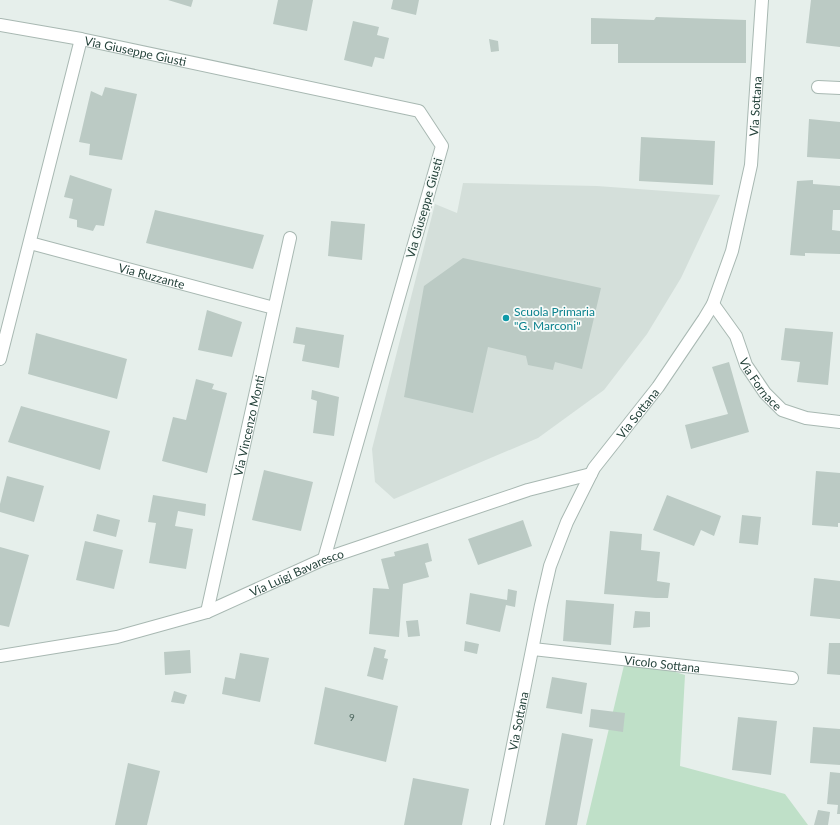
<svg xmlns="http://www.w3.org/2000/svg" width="840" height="825" font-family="Lato,sans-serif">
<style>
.built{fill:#d4dfda}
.green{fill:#bfe0c8}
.building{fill:#bbcac4}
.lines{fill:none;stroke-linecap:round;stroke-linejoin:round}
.minor-casing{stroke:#a8b8b2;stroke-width:14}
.tertiary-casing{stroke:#a8b8b2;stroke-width:14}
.minor{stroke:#fff;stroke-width:12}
.tertiary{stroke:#fff;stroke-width:12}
.culture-dot{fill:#0f9aa8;stroke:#f7fbf9;stroke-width:1.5}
.labels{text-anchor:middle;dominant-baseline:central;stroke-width:3.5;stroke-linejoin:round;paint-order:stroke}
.number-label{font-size:10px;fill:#4a645c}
.street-label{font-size:12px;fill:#24423a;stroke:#f7fbf9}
.culture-label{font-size:12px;fill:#0d838f;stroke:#f7fbf9;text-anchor:start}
</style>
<rect width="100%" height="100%" fill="#e6efeb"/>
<!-- built -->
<path class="built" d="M 463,183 L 597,186 L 720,195 L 681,278 L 647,334 L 604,390 L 538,438 L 394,499 L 375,482 L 372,449 L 435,204 L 457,213 Z"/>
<!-- green -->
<path class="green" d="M 626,657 L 685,675 L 680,766 L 785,794 L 808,825 L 586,825 Z"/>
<!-- building -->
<path class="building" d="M 168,0 L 193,0 L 191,7 Z
M 278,0 L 313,0 L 307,31 L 273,24 Z
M 393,0 L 419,0 L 416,15 L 391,9 Z
M 811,0 L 840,0 L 840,47 L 806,43 Z
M 656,17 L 746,20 L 746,63 L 618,63 L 618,44 L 591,44 L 591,18 L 654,20 Z
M 353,21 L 379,27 L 377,35 L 389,38 L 384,59 L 375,57 L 372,67 L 344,60 Z
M 489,39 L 498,41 L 499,51 L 491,52 Z
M 105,87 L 137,94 L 122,160 L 89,155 L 90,144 L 79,142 L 91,91 L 102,96 Z
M 809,119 L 840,122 L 840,159 L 807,157 Z
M 641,137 L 715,141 L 713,185 L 639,181 Z
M 70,175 L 112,189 L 104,226 L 96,225 L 93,231 L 77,227 L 77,220 L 69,218 L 73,199 L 64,197 Z
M 813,180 L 813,184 L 840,186 L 840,210 L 833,210 L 832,230 L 840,231 L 840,254 L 805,253 L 805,256 L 790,255 L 797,181 Z
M 155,210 L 264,235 L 253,269 L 146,243 Z
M 331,221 L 365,224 L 362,260 L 328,256 Z
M 463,258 L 601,288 L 582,369 L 555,362 L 553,370 L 528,365 L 526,356 L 488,347 L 473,413 L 404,397 L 424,286 Z
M 207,310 L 242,322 L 232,357 L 198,350 Z
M 296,327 L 344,335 L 339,368 L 302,361 L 305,345 L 293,343 Z
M 785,328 L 833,332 L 828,385 L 797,382 L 800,362 L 781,360 Z
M 36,333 L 127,359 L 117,399 L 28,374 Z
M 729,362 L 749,432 L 691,449 L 685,425 L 728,414 L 712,367 Z
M 196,379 L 214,384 L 212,389 L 227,393 L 207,473 L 162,461 L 173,417 L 186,420 Z
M 312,390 L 339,397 L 334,436 L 313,433 L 317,401 L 311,399 Z
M 21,406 L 110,431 L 100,470 L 8,442 Z
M 264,470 L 313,482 L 301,531 L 252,520 Z
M 816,471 L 840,473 L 840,523 L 838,523 L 838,527 L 812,525 Z
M 7,476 L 44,486 L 34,522 L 0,512 L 0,504 Z
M 153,495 L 206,504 L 205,516 L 178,511 L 175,526 L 193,529 L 186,569 L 149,563 L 156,523 L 148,522 Z
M 667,495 L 721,516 L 714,536 L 701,530 L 694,546 L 653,530 Z
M 97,514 L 120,520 L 116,537 L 93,531 Z
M 742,515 L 761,517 L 758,545 L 739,543 Z
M 523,520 L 532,546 L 478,565 L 468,539 Z
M 610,531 L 642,534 L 641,550 L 660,552 L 657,581 L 670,583 L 668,598 L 656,598 L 604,594 Z
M 85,541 L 123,550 L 114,589 L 76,580 Z
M 428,543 L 432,561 L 425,563 L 429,577 L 403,584 L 399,637 L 369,634 L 373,588 L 389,589 L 381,559 L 395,556 L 394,552 Z
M 0,547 L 29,555 L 9,627 L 0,625 Z
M 814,578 L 840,581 L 840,619 L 810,616 Z
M 508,589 L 517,591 L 515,607 L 506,605 L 500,632 L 466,624 L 470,593 L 507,600 Z
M 566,600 L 614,604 L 611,645 L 563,641 Z
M 635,611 L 650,612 L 650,627 L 633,628 Z
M 418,620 L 420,636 L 408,637 L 406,621 Z
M 465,641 L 479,644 L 477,654 L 464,651 Z
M 829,643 L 840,643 L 840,675 L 827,674 Z
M 374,647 L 386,650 L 384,658 L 388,659 L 383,680 L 367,676 Z
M 190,650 L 191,673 L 165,675 L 164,652 Z
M 240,653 L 269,658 L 260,702 L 222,694 L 225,677 L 235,679 Z
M 552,677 L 587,683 L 582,714 L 546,708 Z
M 325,687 L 398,706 L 386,762 L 314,744 Z
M 174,691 L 187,695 L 184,704 L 171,702 Z
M 591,709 L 625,713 L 623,732 L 589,727 Z
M 738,717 L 777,721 L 771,775 L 732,770 Z
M 813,727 L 840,729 L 840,765 L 810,763 Z
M 562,733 L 593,739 L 577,825 L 545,825 Z
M 128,763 L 160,771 L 147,825 L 115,825 Z
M 830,772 L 840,773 L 840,814 L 837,814 L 838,805 L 827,804 Z
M 413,778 L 469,789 L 462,825 L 404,825 Z
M 818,810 L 830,812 L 828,825 L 814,825 Z"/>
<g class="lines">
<defs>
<g id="minor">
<path id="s1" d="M 0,25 L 81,39 L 419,111 L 442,146 L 324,559"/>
<path d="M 818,87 L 840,88"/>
<path id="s2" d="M 30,243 L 274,308"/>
<path id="s3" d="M 713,304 L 736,336 L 746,365 L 765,393 L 782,410 L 806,418 L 840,422"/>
<path d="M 0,359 L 81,39"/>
<path id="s4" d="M 207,612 L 290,238"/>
<path id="s5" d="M 533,649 L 792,678"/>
<path id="s6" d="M 0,656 L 117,637 L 207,612 L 324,559 L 528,490 L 591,474"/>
</g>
<g id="tertiary">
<path id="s7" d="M 497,825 L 541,605 L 550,566 L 567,522 L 594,468 L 658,387 L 704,319 L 713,304 L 732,251 L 751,165 L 762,0"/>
</g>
</defs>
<!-- minor casing -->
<use href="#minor" class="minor-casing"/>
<!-- tertiary casing -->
<use href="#tertiary" class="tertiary-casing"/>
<!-- minor -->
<use href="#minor" class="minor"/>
<!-- tertiary -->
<use href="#tertiary" class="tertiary"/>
</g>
<!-- markers -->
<circle class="culture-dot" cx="506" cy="318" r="4"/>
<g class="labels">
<!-- number labels -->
<g class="number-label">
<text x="352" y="717">9</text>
</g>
<!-- street labels -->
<g class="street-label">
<text stroke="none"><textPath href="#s1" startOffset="138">Via Giuseppe Giusti</textPath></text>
<text stroke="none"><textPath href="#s7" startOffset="778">Via Sottana</textPath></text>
<text transform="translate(424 208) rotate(-74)">Via Giuseppe Giusti</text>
<text stroke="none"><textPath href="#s2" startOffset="126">Via Ruzzante</textPath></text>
<text stroke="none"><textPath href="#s3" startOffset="94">Via Fornace</textPath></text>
<text stroke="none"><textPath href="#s7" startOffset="442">Via Sottana</textPath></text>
<text stroke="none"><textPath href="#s4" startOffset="191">Via Vincenzo Monti</textPath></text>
<text stroke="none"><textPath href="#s6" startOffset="310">Via Luigi Bavaresco</textPath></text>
<text stroke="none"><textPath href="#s5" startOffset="130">Vicolo Sottana</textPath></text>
<text stroke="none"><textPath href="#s7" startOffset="106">Via Sottana</textPath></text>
</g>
<!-- culture labels -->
<g class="culture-label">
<text x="514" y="311">Scuola Primaria<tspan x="514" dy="14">"G. Marconi"</tspan></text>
</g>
</g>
</svg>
